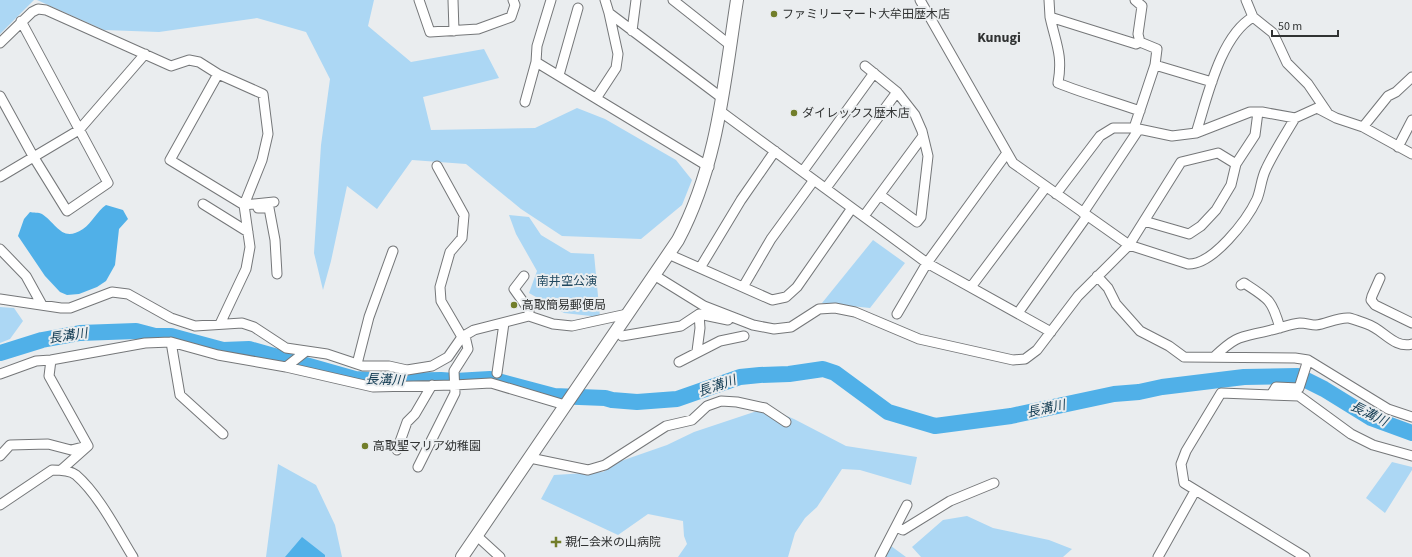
<svg xmlns="http://www.w3.org/2000/svg" width="1412" height="557" font-family="'Source Sans 3','Noto Sans JP',sans-serif">
<style>
.green{fill:#acd7f4}
.water{fill:#50b0e8}
.lines{fill:none;stroke-linecap:round;stroke-linejoin:round}
.river{stroke:#50b0e8;stroke-width:16}
.street-casing{stroke:#757779;stroke-width:11}
.secondary-casing{stroke:#757779;stroke-width:14}
.street{stroke:#fff;stroke-width:9}
.secondary{stroke:#fff;stroke-width:12}
.poi-dot{fill:#727e2a;stroke:#eaedef;stroke-width:1.5}
.labels{text-anchor:middle;dominant-baseline:central;stroke-width:4;stroke-linejoin:round;paint-order:stroke}
.poi-label{font-size:12px;fill:#313333;stroke:#eaedef;text-anchor:start}
.park-label{font-size:12px;fill:#20485f;stroke:#eaedef}
.water-label{font-size:13px;font-style:italic;fill:#143d54;stroke:#eaedef}
.quarter-label{font-size:14px;font-weight:bold;fill:#313333;stroke:#eaedef}
</style>
<rect width="100%" height="100%" fill="#eaedef"/>
<!-- green -->
<path class="green" d="M 0,0 L 34,0 L 0,34 Z
M 37,0 L 374,0 L 368,26 L 411,62 L 484,49 L 499,78 L 423,97 L 431,130 L 535,128 L 577,108 L 605,119 L 676,160 L 692,180 L 682,205 L 641,239 L 562,236 L 521,209 L 466,164 L 412,160 L 377,209 L 347,186 L 331,261 L 323,290 L 314,253 L 321,145 L 330,79 L 306,32 L 257,18 L 159,32 L 104,30 Z
M 509,215 L 529,217 L 541,235 L 571,253 L 594,254 L 600,317 L 564,313 L 529,293 L 537,271 L 516,234 Z
M 873,240 L 905,263 L 870,308 L 822,303 Z
M 0,307 L 14,308 L 23,321 L 10,339 L 0,343 Z
M 760,410 L 782,414 L 794,419 L 846,446 L 917,457 L 911,485 L 860,470 L 842,469 L 817,507 L 805,518 L 795,533 L 788,557 L 678,557 L 687,544 L 684,536 L 683,521 L 648,514 L 618,535 L 541,499 L 554,475 L 603,472 L 621,461 L 667,445 L 694,432 Z
M 1392,462 L 1412,467 L 1412,470 L 1385,513 L 1366,498 Z
M 278,464 L 316,485 L 335,525 L 342,557 L 266,557 Z
M 967,516 L 993,528 L 1049,540 L 1072,549 L 1063,557 L 921,557 L 912,547 L 943,520 Z
M 891,546 L 906,557 L 885,557 Z"/>
<!-- water -->
<path class="water" d="M 106,205 L 123,210 L 128,219 L 119,229 L 115,265 L 106,281 L 97,287 L 79,294 L 67,295 L 60,292 L 45,276 L 18,236 L 24,219 L 30,212 C 33,213 39,212 42,214 C 57,224 62,243 83,229 C 92,223 97,211 106,205 Z
M 302,537 L 325,555 L 325,557 L 285,557 Z"/>
<g class="lines">
<!-- river -->
<path class="river" d="M 0,353 L 42,340 L 80,333 L 136,331 L 155,336 L 171,336 L 223,350 L 249,349 L 355,379 L 385,381 L 441,380 L 455,381 L 490,379 L 554,396 L 605,398 L 612,400 L 637,402 L 677,399 L 740,377 L 760,375 L 789,374 L 823,369 L 835,373 L 888,412 L 935,426 L 1011,416 L 1114,394 L 1139,392 L 1162,387 L 1244,377 L 1298,376 L 1324,389 L 1371,418 L 1412,433"/>
<defs>
<path id="street" d="M 419,0 L 430,32 L 478,29 L 511,17 L 515,5 L 513,0
M 453,0 L 454,31
M 605,0 L 609,13 L 722,98
M 673,0 L 730,45
M 920,0 L 1013,163 L 1129,245 L 1188,264 C 1213,265 1247,220 1257,199 C 1261,189 1261,179 1266,169 C 1274,152 1285,135 1295,118
M 1049,0 L 1050,17 L 1136,44 L 1140,42 L 1157,49 L 1155,65 L 1134,128
M 1135,0 L 1142,6 L 1138,34 L 1140,42
M 1246,0 L 1253,17 L 1273,33 L 1287,63 L 1308,84 L 1327,112
M 1050,17 C 1056,44 1063,55 1058,83 C 1085,94 1112,101 1140,111
M 632,31 L 636,0
M 0,43 L 32,12 L 38,9 L 46,10 L 171,66 L 189,60 L 199,62 L 218,74 L 263,94 L 268,134 L 262,160 L 244,205 L 250,247 L 246,269 L 220,324
M 536,62 L 709,167
M 1155,65 L 1212,82
M 865,66 L 897,92 L 915,115 L 922,131 L 928,156 L 921,217 L 917,222 L 880,195
M 218,74 L 170,160 L 244,205 L 274,202
M 559,75 L 578,8
M 0,96 L 33,156 L 67,211 L 108,183 L 21,21
M 597,97 L 616,68 L 618,54 L 609,13
M 525,102 L 536,62 L 537,46 L 551,0
M 720,111 L 927,263 L 1051,332
M 1363,127 L 1388,96 L 1396,92 L 1412,77
M 1196,133 C 1207,99 1220,36 1253,17
M 1398,147 L 1412,120
M 437,166 L 464,215 L 462,238 L 450,252 L 440,287 L 441,301 L 462,337
M 803,171 L 874,73
M 0,177 L 79,130 L 145,54
M 826,188 L 897,92
M 1056,194 L 1100,136 L 1113,128 L 1134,128 L 1172,136 L 1196,133 L 1250,112 L 1262,112 L 1295,118 L 1317,108 L 1336,118 L 1363,127 L 1412,154
M 203,204 L 248,232
M 258,208 L 269,208 L 275,240 L 277,274
M 1083,213 L 1139,129
M 864,216 L 923,136
M 1144,221 L 1189,234 L 1201,226 L 1216,210 L 1231,185 L 1236,164 L 1255,135 L 1258,112
M 0,249 L 26,276 L 42,305
M 668,254 L 772,300 L 786,297 L 797,287 L 852,208
M 700,268 L 741,200 L 775,151
M 654,275 L 704,306 L 753,325 L 774,329 L 791,327 L 819,309 L 835,308 L 855,312 L 919,339 L 1013,360 L 1025,359 L 1037,350 L 1078,296 L 1129,245 L 1181,162 L 1218,153 L 1236,164
M 524,276 L 514,289 L 529,310 L 529,316
M 1097,276 L 1108,288 L 1116,304 L 1140,331 L 1169,346 L 1184,357 L 1295,358 L 1308,360 L 1388,409 L 1412,417
M 1380,278 L 1372,296 L 1371,300 L 1375,305 L 1412,323
M 1241,285 L 1244,283 C 1269,299 1272,300 1280,328
M 743,287 L 771,239 L 814,180
M 971,287 L 1046,187
M 0,299 L 61,308 L 70,308 L 112,292 L 128,294 L 171,318 L 195,326 L 242,323 L 254,327 L 286,348 L 327,354 L 363,366 L 389,366 L 407,370 L 432,366 L 448,357 L 462,337 L 474,330 L 529,316 L 553,324 L 572,326 L 627,314
M 1018,313 L 1087,216
M 897,314 L 927,263 L 1007,153
M 622,336 L 681,326 L 699,314 L 728,320
M 171,342 L 180,395 L 223,434
M 697,351 L 700,328 L 699,314
M 1214,357 C 1238,334 1240,338 1271,330 C 1281,328 1290,324 1300,323 C 1306,323 1311,325 1316,325 C 1326,324 1338,317 1349,318 C 1354,319 1361,322 1367,324 C 1383,329 1394,349 1412,344
M 51,360 L 49,376 L 88,446 L 61,470
M 679,362 L 720,341 L 744,336
M 357,364 L 369,317 L 393,251
M 286,367 L 373,387 L 454,385 L 491,383 L 565,405
M 497,373 L 504,323
M 0,374 L 36,361 L 51,360 L 145,343 L 171,342 L 218,355 L 286,367 L 305,352
M 1271,395 L 1276,387 L 1299,388 L 1308,360
M 397,450 L 407,422 L 415,414 L 432,385
M 0,456 L 10,445 L 48,444 L 71,450 L 87,446
M 530,458 L 588,470 L 605,465 L 666,426 L 692,420 L 707,406 L 721,401 L 737,402 L 765,408 L 786,422
M 418,467 L 455,393 L 454,371 L 468,349 L 465,336
M 0,505 L 52,470 C 59,470 70,470 76,475 C 99,495 117,531 133,557
M 896,527 L 903,530 L 950,501 L 994,483
M 477,536 L 500,557
M 880,557 L 907,505
M 1158,557 L 1195,491
M 1305,557 L 1184,483 L 1181,464 L 1186,451 L 1221,393 L 1299,396 L 1351,434 L 1373,445 L 1412,456"/>
<path id="secondary" d="M 462,557 L 678,240 C 718,164 724,83 737,0"/>
</defs>
<!-- street casing -->
<use href="#street" class="street-casing"/>
<!-- secondary casing -->
<use href="#secondary" class="secondary-casing"/>
<!-- street -->
<use href="#street" class="street"/>
<!-- secondary -->
<use href="#secondary" class="secondary"/>
</g>
<!-- markers -->
<g class="poi-dot">
<circle cx="774" cy="14" r="4"/>
<circle cx="794" cy="113" r="4"/>
<circle cx="514" cy="305" r="4"/>
<circle cx="365" cy="446" r="4"/>
<path d="M554 536h4v4h4v4h-4v4h-4v-4h-4v-4h4z"/>
</g>
<g class="labels">
<!-- poi labels -->
<g class="poi-label">
<text x="782" y="14">ファミリーマート大牟田歴木店</text>
<text x="802" y="113">ダイレックス歴木店</text>
<text x="522" y="305">高取簡易郵便局</text>
<text x="373" y="446">高取聖マリア幼稚園</text>
<text x="565" y="542">親仁会米の山病院</text>
</g>
<!-- park labels -->
<g class="park-label">
<text x="567" y="281">南井空公演</text>
</g>
<!-- water labels -->
<g class="water-label">
<text transform="translate(68 336) rotate(-8)">長溝川</text>
<text transform="translate(385 380) rotate(2)">長溝川</text>
<text transform="translate(717 386) rotate(-19)">長溝川</text>
<text transform="translate(1046 409) rotate(-12)">長溝川</text>
<text transform="translate(1369 414) rotate(26)">長溝川</text>
</g>
<!-- quarter labels -->
<g class="quarter-label">
<text x="999" y="38">Kunugi</text>
</g>
</g>
<!-- scale -->
<path d="M1272 30v6h66v-6" fill="none" stroke="#313333" stroke-width="2"/>
<text x="1278" y="30" font-size="12" fill="#313333" stroke="#eaedef" stroke-width="3" paint-order="stroke">50 m</text>
</svg>
